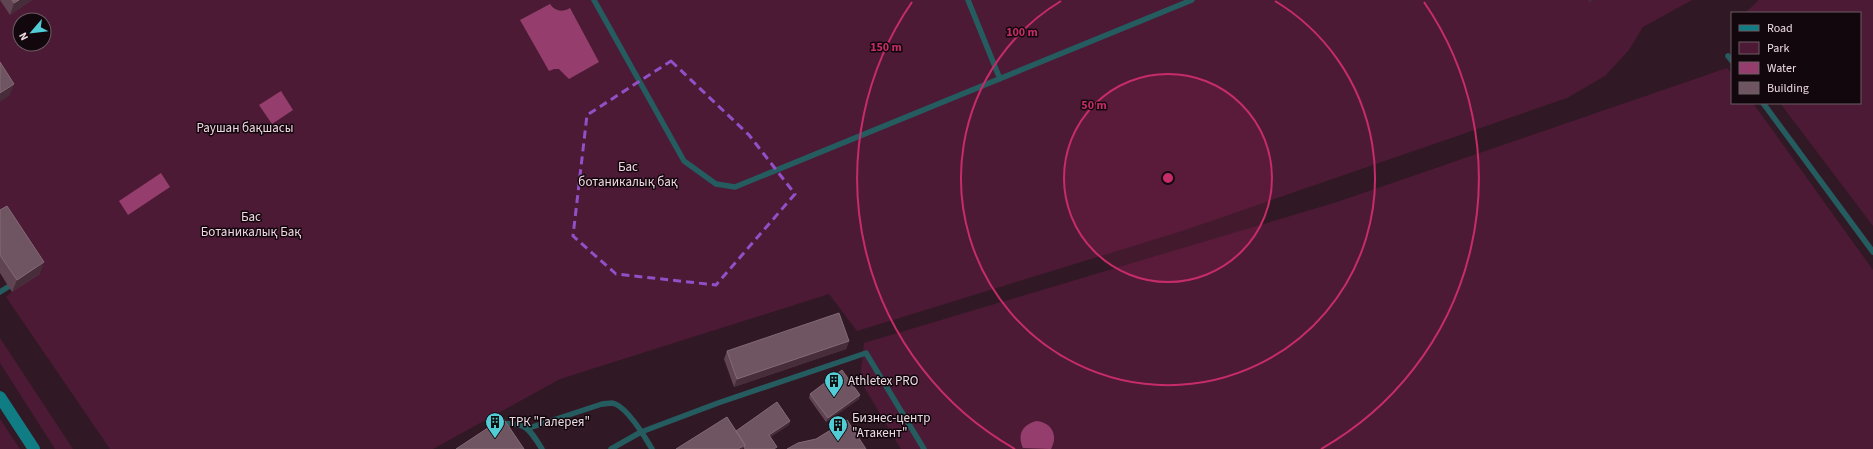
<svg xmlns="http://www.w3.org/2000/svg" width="1873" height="449" font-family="'Source Sans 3',sans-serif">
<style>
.green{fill:#4c1a35;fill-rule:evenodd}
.water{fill:#953e6d}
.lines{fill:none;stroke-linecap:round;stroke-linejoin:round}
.lane{stroke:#245c60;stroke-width:5.5}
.secondary{stroke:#107c83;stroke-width:12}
.wall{fill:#604451}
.shaded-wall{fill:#472c39}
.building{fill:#6f5561;stroke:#836a75}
.marked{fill:none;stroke:#924fc6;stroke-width:3;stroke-dasharray:8 5;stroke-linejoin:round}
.ring{fill:none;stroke:#c62c69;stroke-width:2}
.labels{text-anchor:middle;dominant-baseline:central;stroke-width:3;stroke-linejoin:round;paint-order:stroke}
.park-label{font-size:13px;fill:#f1d7e2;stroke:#12070c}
.poi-label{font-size:13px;fill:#eddbe3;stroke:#12070c;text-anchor:start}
.centre{fill:#c62c69;stroke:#12070c;stroke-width:2}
.ring-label{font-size:12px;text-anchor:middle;font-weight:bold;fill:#c62c69;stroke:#12070c;stroke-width:3;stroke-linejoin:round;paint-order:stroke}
</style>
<rect width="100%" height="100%" fill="#311825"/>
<!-- green -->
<path class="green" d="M 0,0 L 1692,0 L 1643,27 L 1629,50 L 1605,76 L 1567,98 L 1182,231 L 857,331 L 829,294 L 560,379 L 433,449 L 110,449 L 6,297 L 12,292 L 0,273 ZM 20,20 L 44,20 L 44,44 L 20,44 Z
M 1759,0 L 1873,0 L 1873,226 L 1780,103 L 1860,103 L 1860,13 L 1745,13 Z
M 1727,68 L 1732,74 L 1732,103 L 1753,103 L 1873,270 L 1873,449 L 901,449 L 860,380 L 864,343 L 1337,202 Z
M 0,338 L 73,449 L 55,449 L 0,363 Z
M 0,419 L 20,449 L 0,449 Z"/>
<!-- water -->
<path class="water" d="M 550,4 C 555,11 562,13 570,8 L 599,62 L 569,79 L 559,69 L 554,69 L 549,71 L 520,20 Z
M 281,91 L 293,110 L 272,124 L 259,105 Z
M 161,173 L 170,187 L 128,215 L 119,201 Z
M 1036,421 C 1051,422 1059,435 1051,449 L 1023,448 C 1017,435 1022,425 1036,421 Z"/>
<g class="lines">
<!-- lane -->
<path class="lane" d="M 594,0 L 684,161 L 716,184 L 735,187 L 1192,0
M 968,0 L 1000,79
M 1728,56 L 1732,61
M 1763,103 L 1873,252
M 0,292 L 8,287
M 500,424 C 526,422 529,428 542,449
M 529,428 L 602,404 C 605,404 609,403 612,403 C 626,405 645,437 652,449
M 611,449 L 641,432 L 718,403 L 866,353 L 924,449"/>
<!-- secondary -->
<path class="secondary" d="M 0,397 L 34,449"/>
</g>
<!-- wall -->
<path class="wall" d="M 0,0 L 32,0 L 10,15 Z
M 0,210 L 40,274 L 12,292 L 0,273 Z
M 849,341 L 846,349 L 734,387 L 724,359 L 727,351 Z
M 810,394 L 860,395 L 859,399 L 826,422 L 809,398 Z"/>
<!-- shaded-wall -->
<path class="shaded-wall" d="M 19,0 L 32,0 L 10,15 L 14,3 Z
M 1589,0 L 1593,0 L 1588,3 Z
M 14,84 L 10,95 L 0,102 L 0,93 Z
M 44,262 L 40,274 L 12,292 L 17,280 Z
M 849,341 L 846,349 L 734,387 L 737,379 Z
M 860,395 L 859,399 L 826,422 L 828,418 Z
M 790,421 L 789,425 L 768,439 L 769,435 Z
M 745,445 L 743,449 L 738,449 Z"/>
<!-- building -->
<path class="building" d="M 12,0 L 19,0 L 14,3 Z
M 0,62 L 14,84 L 0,93 Z
M 7,206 L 44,262 L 17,280 L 0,255 L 0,210 Z
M 839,313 L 849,341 L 737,379 L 727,351 Z
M 842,370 L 860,395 L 828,418 L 810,394 Z
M 777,402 L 790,421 L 769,435 L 777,447 L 774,449 L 745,449 L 744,447 L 745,445 L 736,431 Z
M 727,417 L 745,445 L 738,449 L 676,449 Z
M 503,418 L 524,449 L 456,449 Z
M 847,420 L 866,449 L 787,449 L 798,443 L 816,439 Z"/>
<!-- marked area -->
<path class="marked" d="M 671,61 L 749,135 L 795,194 L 716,285 L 616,274 L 573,236 L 587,115 Z"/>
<!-- distance rings -->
<circle cx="1168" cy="178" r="104" fill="#c62c69" fill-opacity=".12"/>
<g class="ring">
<circle cx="1168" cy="178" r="104"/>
<path d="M1275 1A207 207 0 1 1 1061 1"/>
<path d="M1015 449A311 311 0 0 1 912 2M1424 2A311 311 0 0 1 1321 449"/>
</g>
<!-- icons -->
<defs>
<symbol id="building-pin" viewBox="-11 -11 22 30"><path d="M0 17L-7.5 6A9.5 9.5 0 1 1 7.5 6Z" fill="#52ccd5" stroke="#12070c"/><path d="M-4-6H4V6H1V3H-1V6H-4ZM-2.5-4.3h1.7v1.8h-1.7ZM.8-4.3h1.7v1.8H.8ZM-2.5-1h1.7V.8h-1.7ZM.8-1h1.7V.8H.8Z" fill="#111"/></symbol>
</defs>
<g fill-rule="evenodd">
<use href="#building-pin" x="823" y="370" width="22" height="30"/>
<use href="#building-pin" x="484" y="411" width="22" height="30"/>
<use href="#building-pin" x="827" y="414" width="22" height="30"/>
</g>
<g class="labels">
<!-- park labels -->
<g class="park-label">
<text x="245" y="128">Раушан бақшасы</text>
<text x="628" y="167">Бас<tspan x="628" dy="15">ботаникалық бақ</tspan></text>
<text x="251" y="217">Бас<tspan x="251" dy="15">Ботаникалық Бақ</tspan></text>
</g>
<!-- poi labels -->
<g class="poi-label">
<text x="848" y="381">Athletex PRO</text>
<text x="852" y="418">Бизнес-центр<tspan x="852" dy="15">"Атакент"</tspan></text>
<text x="509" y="422">ТРК "Галерея"</text>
</g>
</g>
<circle cx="1168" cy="178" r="6" class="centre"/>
<g class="ring-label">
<text x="1022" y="36">100 m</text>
<text x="886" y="51">150 m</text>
<text x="1094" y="109">50 m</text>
</g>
<!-- legend -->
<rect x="1731" y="12" width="130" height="92" fill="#12070c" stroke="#6a5c62"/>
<rect x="1739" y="25" width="20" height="6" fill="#107c83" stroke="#6a5c62"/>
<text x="1767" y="32" font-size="12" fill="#eddbe3">Road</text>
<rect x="1739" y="42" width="20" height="12" fill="#4c1a35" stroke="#6a5c62"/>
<text x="1767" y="52" font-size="12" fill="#eddbe3">Park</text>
<rect x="1739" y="62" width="20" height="12" fill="#953e6d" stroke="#6a5c62"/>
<text x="1767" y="72" font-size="12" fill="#eddbe3">Water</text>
<rect x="1739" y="82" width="20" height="12" fill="#6f5561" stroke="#6a5c62"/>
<text x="1767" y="92" font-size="12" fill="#eddbe3">Building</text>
<!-- north arrow -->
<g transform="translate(32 32) rotate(242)"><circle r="19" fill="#12070c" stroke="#6a5c62"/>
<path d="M0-3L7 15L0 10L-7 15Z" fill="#52ccd5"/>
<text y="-6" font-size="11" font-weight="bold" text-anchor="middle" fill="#eddbe3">N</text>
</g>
</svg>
